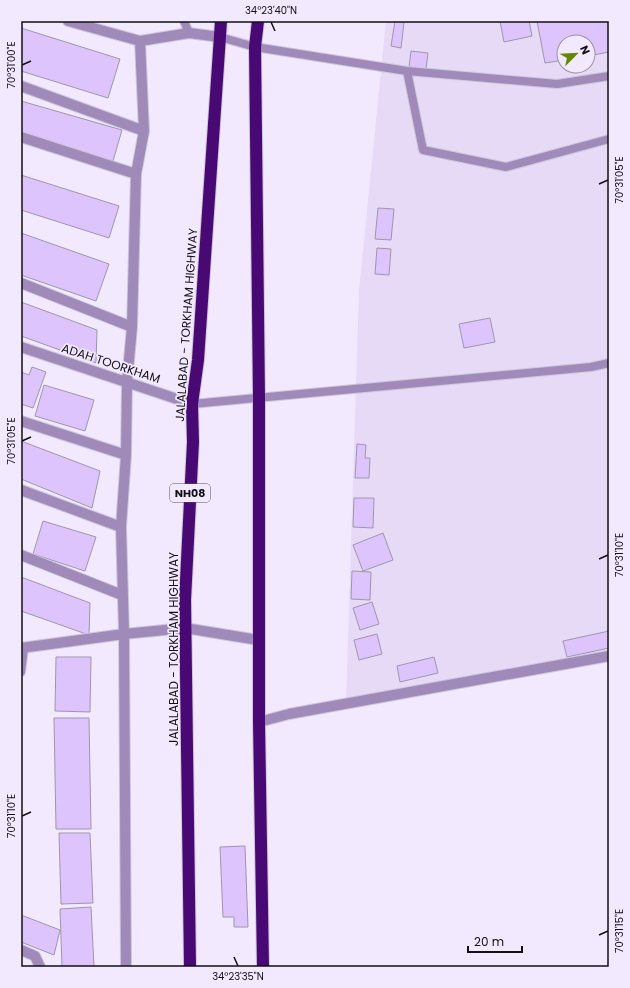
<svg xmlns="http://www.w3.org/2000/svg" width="630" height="988" font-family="Poppins,sans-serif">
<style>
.built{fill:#e6daf7;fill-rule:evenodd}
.building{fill:#ddc4fd;stroke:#9f96ab}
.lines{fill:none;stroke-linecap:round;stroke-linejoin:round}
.lane-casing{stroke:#cec6da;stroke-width:10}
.street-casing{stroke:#cec6da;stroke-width:12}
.highway-casing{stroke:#cec6da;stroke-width:14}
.lane{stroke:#9f8ab9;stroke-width:8}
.street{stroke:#9f8ab9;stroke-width:10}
.highway{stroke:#490975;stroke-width:12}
.ticks{fill:none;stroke:#120f16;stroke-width:1.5}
.labels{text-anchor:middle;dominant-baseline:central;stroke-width:3.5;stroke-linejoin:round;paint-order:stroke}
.shield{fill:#f2e9ff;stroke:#55505c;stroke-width:1}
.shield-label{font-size:11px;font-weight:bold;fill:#120f16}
.street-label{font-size:12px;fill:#120f16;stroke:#f2e9ff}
.neatline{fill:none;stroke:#120f16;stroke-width:1.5}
.ticks-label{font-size:10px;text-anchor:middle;fill:#120f16}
</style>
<rect width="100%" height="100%" fill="#f2e9ff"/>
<!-- built -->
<path class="built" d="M 386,21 L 609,21 L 609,653 L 346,702 L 359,290 ZM 564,42 L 588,42 L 588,66 L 564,66 Z"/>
<!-- building -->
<path class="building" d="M 395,21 L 404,22 L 401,48 L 391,46 Z
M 500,21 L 529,21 L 532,36 L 504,42 Z
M 537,21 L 609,21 L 609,52 L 588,56 L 588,42 L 564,42 L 564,60 L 545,63 Z
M 21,28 L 120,59 L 108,98 L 21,71 Z
M 411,51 L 428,53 L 426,69 L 409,67 Z
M 21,101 L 122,130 L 113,161 L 21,134 Z
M 21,175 L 119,206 L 109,238 L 21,210 Z
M 378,208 L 394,209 L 391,240 L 375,239 Z
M 21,233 L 109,264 L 96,301 L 21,275 Z
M 377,248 L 391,249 L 389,275 L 375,274 Z
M 21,302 L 97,330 L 96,363 L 21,336 Z
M 490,318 L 495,342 L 464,348 L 459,324 Z
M 32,367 L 46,372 L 33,408 L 21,404 L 21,372 L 29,375 Z
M 44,385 L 94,400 L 85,431 L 35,416 Z
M 21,441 L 100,471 L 92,508 L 21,479 Z
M 357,444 L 366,445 L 365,458 L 370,458 L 369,478 L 355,478 Z
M 354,498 L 374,498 L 373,528 L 353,527 Z
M 43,521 L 96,537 L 85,571 L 33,554 Z
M 383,533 L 393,560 L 363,571 L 353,545 Z
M 352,571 L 371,572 L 370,600 L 351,599 Z
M 21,577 L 90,603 L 89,635 L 21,611 Z
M 372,602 L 379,624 L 360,630 L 353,608 Z
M 609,631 L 609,648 L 567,657 L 563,641 Z
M 377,634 L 382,654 L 359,660 L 354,640 Z
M 56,657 L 91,657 L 90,712 L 55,711 Z
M 434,657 L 438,673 L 400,682 L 397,666 Z
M 54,718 L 89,718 L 91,829 L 56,829 Z
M 59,833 L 90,833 L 93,903 L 61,904 Z
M 245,846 L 248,927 L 234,927 L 234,917 L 223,917 L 220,847 Z
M 91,907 L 94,967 L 62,967 L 60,909 Z
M 21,915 L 60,930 L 54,955 L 21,942 Z"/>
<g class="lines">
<defs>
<path id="lane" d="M 184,21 L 189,33
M 220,37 L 255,47 L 407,71 L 557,84 L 609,76
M 407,71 L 423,150 L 506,167 L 609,139
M 192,404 L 591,367 L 609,363
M 21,672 L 24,648"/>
<path id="street" d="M 68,21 L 140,41 L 189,33 L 220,37
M 21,86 L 144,131
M 21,137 L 136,174
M 21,283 L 132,327
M 21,347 L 192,404
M 21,421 L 126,455
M 21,490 L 121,527
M 21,555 L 122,595
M 21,648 L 124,634 L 185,628 L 258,640
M 259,722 L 289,714 L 609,656
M 21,950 L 35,956 L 40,967
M 126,967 L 124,634 L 121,527 L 126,455 L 127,382 L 132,327 L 136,174 L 144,131 L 140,41"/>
<path id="highway" d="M 258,21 L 255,47 L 259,398 L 259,722 L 263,967
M 190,967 L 185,600 L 193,442 L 192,404 L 198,360 L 221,21"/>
</defs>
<!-- lane casing -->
<use href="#lane" class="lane-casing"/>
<!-- street casing -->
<use href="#street" class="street-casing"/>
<!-- highway casing -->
<use href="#highway" class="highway-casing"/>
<!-- lane -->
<use href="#lane" class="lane"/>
<!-- street -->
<use href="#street" class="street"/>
<!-- highway -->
<use href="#highway" class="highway"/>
</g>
<!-- ticks -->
<path class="ticks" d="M 271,22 L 275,31M 22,65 L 31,61M 599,184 L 608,180M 22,441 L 31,437M 599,559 L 608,555M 22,816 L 31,812M 599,935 L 608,931M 234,957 L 238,966"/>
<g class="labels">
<!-- shield labels -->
<rect class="shield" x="170" y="484" width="40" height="18" rx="3"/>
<g class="shield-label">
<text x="190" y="493">NH08</text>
</g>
<!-- street labels -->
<g class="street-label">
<text transform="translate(186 325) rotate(-86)">JALALABAD - TORKHAM HIGHWAY</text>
<text transform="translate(111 363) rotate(18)">ADAH TOORKHAM</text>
<text transform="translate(173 649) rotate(-90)">JALALABAD - TORKHAM HIGHWAY</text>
</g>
</g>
<!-- border -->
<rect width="630" height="988" fill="none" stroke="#f2e9ff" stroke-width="44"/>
<!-- north arrow -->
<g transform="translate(576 54) rotate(66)"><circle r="19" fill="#f2e9ff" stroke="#9892a2"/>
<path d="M0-3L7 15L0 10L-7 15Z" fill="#668600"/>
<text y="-6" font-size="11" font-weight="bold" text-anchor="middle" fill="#120f16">N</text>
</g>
<!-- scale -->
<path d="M468 946v6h54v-6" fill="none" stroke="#120f16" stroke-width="2"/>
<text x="474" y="946" font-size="12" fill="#120f16" stroke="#f2e9ff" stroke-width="3" paint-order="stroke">20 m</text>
<rect x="22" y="22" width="586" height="944" class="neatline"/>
<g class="ticks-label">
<text x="271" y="14">34°23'40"N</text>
<text transform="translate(11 65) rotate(-90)" y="4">70°31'00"E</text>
<text transform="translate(619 180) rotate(-90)" y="4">70°31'05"E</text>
<text transform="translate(11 441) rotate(-90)" y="4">70°31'05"E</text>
<text transform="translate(619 555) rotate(-90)" y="4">70°31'10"E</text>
<text transform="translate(11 816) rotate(-90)" y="4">70°31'10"E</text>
<text transform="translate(619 931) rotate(-90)" y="4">70°31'15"E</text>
<text x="238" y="980">34°23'35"N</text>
</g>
</svg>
